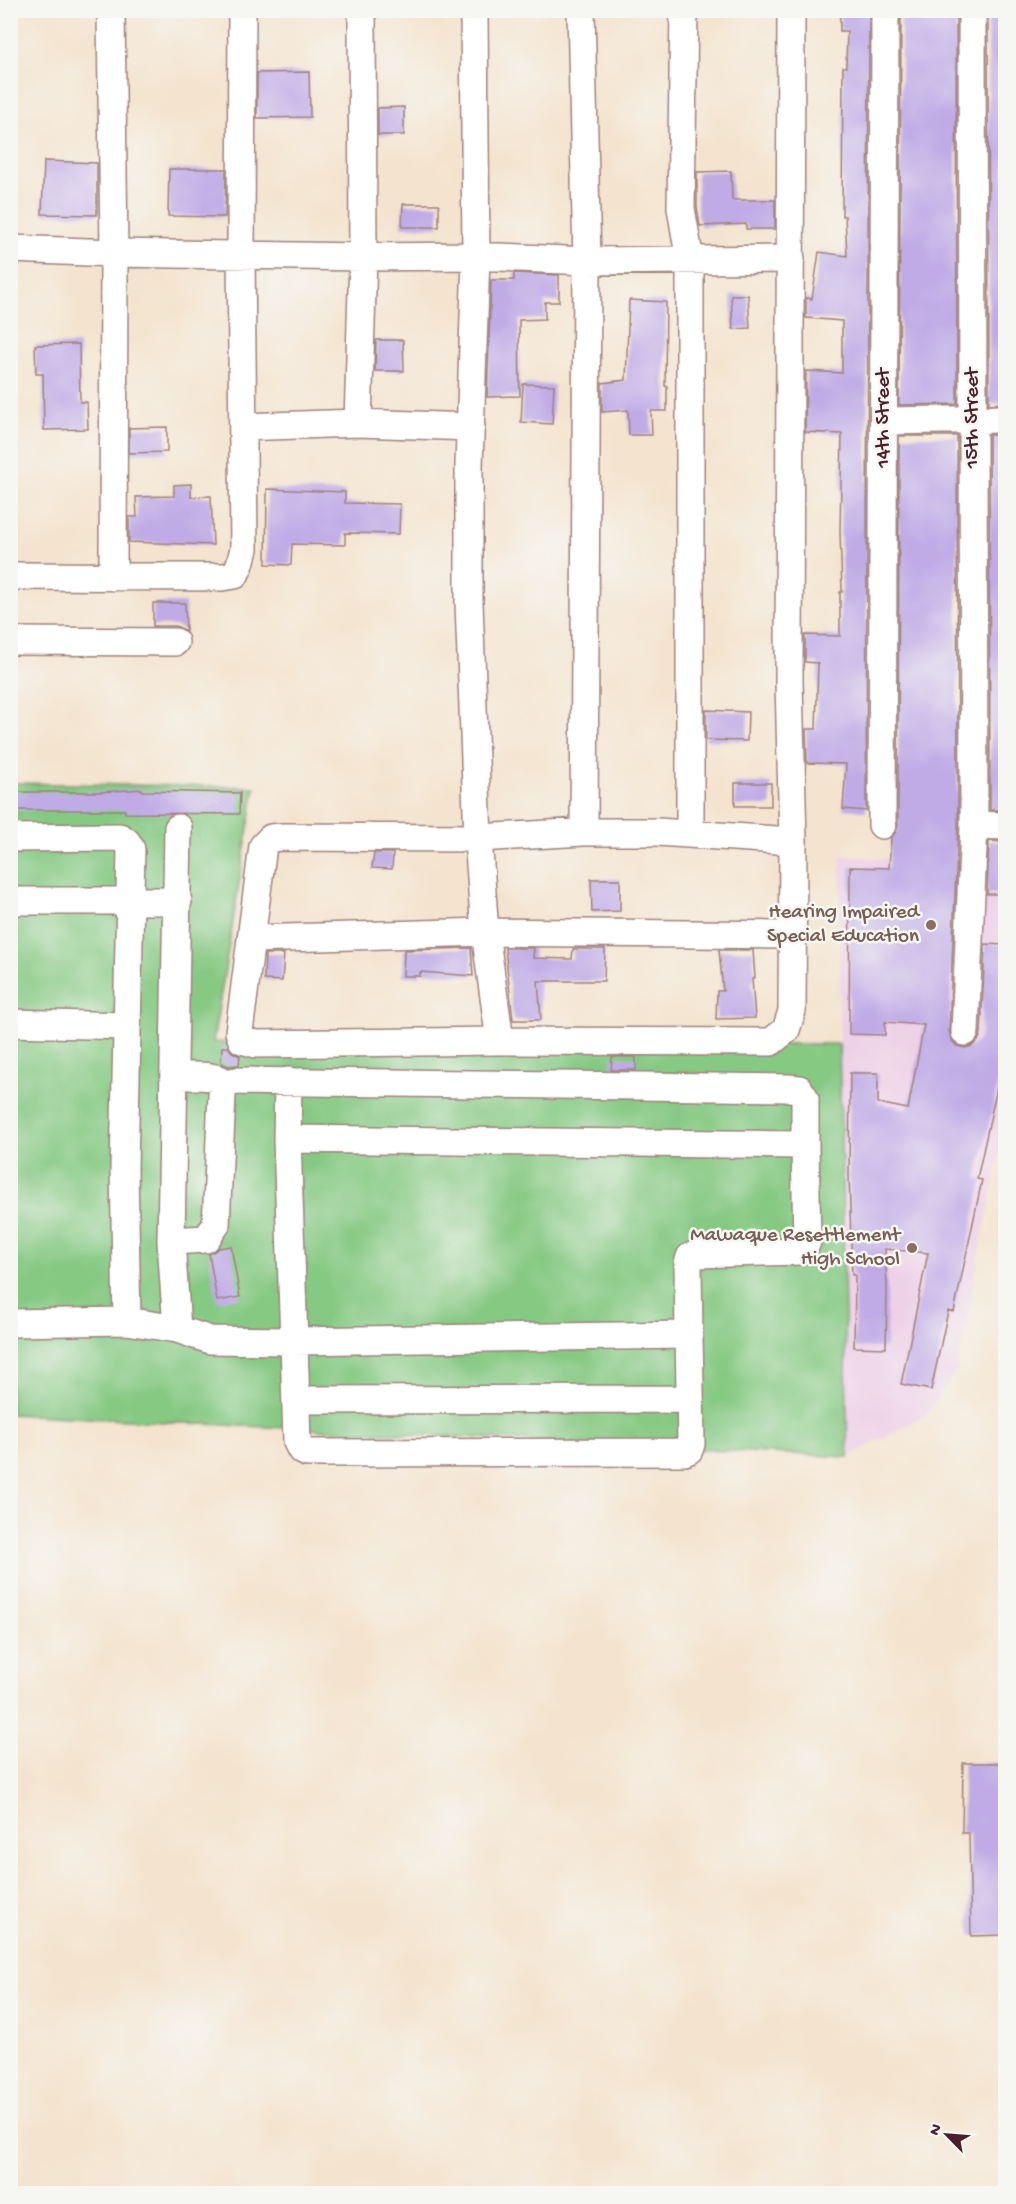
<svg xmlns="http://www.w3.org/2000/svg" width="1016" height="2204" font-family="'Gochi Hand',sans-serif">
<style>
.built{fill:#eed0e7}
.green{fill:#86c983;stroke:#687457;stroke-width:1.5}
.building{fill:#c0abe6}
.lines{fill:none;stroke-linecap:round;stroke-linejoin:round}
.minor-casing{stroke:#9f827d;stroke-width:30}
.minor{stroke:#fff;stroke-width:27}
.education-dot{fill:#8d6e63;stroke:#f6f6f2;stroke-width:2}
.labels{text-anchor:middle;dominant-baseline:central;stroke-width:5;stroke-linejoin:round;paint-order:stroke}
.street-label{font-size:21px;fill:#4a1f2b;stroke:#f6f6f2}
.education-label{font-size:21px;fill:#785e54;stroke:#f6f6f2;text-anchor:end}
</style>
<rect width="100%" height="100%" fill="#f6f6f2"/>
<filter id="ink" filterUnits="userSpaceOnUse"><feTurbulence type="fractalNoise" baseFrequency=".0167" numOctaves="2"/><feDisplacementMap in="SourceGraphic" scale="12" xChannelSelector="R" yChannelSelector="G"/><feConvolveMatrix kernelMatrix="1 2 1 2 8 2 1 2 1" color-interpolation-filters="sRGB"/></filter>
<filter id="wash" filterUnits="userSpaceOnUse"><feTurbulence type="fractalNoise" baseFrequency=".008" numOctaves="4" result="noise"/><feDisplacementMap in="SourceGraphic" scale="24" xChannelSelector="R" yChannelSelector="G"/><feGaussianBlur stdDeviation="1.35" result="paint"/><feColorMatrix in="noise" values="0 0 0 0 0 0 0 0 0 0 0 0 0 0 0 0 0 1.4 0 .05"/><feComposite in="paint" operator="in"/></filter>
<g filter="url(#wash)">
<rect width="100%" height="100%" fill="#f4e4cf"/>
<!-- built -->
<path class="built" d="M 841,855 L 963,866 L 968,894 L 1006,899 L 1005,1125 L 956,1371 L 925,1415 L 848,1457 L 839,1044 Z"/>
<!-- green -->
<path class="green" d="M 10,783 L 255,787 L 213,1042 L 839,1044 L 848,1457 L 11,1414 Z"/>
<g id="blocks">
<!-- building -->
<path class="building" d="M 840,10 L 869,10 L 866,811 L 843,809 L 846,764 L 807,763 L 806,729 L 816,729 L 818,663 L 805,662 L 805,635 L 840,636 L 840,592 L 842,592 L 840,531 L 842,434 L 805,432 L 806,371 L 842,373 L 842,321 L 806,318 L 806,298 L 812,299 L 819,252 L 847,256 L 845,216 L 842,216 L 843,67 L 846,67 L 847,31 L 840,31 Z
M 901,10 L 956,10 L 957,404 L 899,405 Z
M 988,10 L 1005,10 L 1005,403 L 989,404 Z
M 309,72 L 310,117 L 257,118 L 257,73 Z
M 404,107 L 404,135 L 378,135 L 378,108 Z
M 44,161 L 97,163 L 97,215 L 42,214 Z
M 169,169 L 226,169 L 225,217 L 168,216 Z
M 731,171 L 732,200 L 775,200 L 775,229 L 746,229 L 746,224 L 700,226 L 697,207 L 697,172 Z
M 403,204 L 439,204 L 439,227 L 402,227 Z
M 514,273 L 559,275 L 559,302 L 545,302 L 545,319 L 519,320 L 520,396 L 487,397 L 491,280 L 514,280 Z
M 731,295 L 748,295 L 750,328 L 733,329 Z
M 629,300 L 666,302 L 665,386 L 667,386 L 667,411 L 651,411 L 652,435 L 629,435 L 628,410 L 602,412 L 602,383 L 626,380 Z
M 376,340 L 403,340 L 404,371 L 375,371 Z
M 79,344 L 80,402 L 87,402 L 88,429 L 44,430 L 43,374 L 36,374 L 35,345 Z
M 523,384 L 554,385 L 552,424 L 521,422 Z
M 167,427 L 167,452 L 129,453 L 129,428 Z
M 989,435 L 1005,435 L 1005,810 L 990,810 Z
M 899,436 L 957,436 L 958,825 L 949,1031 L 951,1040 L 957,1046 L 965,1048 L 972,1046 L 978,1041 L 981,1033 L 985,944 L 1005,945 L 1005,1051 L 977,1179 L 982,1180 L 954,1312 L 948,1311 L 931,1390 L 901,1384 L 928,1253 L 885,1249 L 887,1285 L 886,1348 L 854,1347 L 855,1275 L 852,1275 L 849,1175 L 850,1073 L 878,1073 L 878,1103 L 908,1109 L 924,1025 L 885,1022 L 885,1035 L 849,1034 L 850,867 L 889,868 L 891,838 L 896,832 L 898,825 Z
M 191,484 L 191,497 L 211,496 L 213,545 L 129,542 L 129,517 L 137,517 L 136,497 L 174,496 L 174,485 Z
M 267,489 L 345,492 L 345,503 L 400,504 L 399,534 L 345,533 L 345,545 L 292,544 L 291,565 L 266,564 Z
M 153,603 L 185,603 L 186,631 L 176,626 L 153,626 Z
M 706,710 L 748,712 L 747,741 L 706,740 Z
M 735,783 L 771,783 L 771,806 L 735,806 Z
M 142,789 L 142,791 L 240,793 L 239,814 L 125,813 L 125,810 L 10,810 L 10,792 L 100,792 Z
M 989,841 L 1005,842 L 1005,894 L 987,894 Z
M 374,853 L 393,853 L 392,869 L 372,868 Z
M 591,879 L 620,879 L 620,911 L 592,912 Z
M 471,948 L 473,976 L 420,972 L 420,976 L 403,976 L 404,950 Z
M 505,948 L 534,948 L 533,958 L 572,959 L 573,949 L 605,949 L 604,981 L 538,981 L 541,1020 L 513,1020 Z
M 719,950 L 753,950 L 755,978 L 752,979 L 755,1018 L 716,1019 L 717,991 L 723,991 Z
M 265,954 L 284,954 L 282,981 L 264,980 Z
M 222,1047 L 228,1047 L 232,1052 L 240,1056 L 239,1065 L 228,1066 L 221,1063 Z
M 612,1057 L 636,1057 L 636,1070 L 611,1070 Z
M 231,1246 L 240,1297 L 217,1301 L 209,1254 L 219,1248 Z
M 963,1763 L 1005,1763 L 1005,1935 L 971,1936 L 969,1833 L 962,1833 Z"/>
</g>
</g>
<g filter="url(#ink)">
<use href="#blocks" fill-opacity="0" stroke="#9f827d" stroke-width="1.5"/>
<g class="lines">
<defs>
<path id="minor" d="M 111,10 L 114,253 L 113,577
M 474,10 L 476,256 L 469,466 L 469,603 L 478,838 L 485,932 L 500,1041
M 581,10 L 587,261 L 584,832
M 684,10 L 681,208 L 690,261 L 690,833
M 791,10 L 789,681 L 793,841 L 792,1011 L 786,1030 L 771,1042 L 500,1041 L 256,1044 L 242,1040 L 239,1032 L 263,846 L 271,838 L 282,837 L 478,838 L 584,832 L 657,832 L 793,841
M 10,249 L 114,253 L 363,257 L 476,256 L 587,261 L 791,259
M 884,421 L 1006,419
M 358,423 L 363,257 L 362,10
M 243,427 L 358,423 L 471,427
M 10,576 L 222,577 L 235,575 L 240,564 L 244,549 L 241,254 L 242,10
M 10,641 L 175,642
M 882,825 L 885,10
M 974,825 L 1006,826
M 10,838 L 120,837 L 127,842 L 131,849 L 124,1169 L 127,1321
M 10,901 L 178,901
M 252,939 L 485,932 L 792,935
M 10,1023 L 127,1026
M 965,1032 L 974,825 L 972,10
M 174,1076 C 189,1077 215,1073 225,1083
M 171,1241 L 206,1239 L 216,1225 L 222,1095 L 225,1083 L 236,1081 L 789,1088 L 799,1089 L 805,1098 L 805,1145 L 287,1139 L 288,1081
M 10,1323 L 127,1321 L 177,1329 L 171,1241 L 178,828
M 177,1329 L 210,1340 L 294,1341 L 287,1139
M 689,1335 L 691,1444 L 689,1450 L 685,1452 L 307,1453 L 301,1450 L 297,1442 L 294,1341 L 689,1335 L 688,1264 L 690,1257 L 697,1254 L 800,1251 L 804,1248 L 807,1242 L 805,1145
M 296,1400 L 690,1399"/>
</defs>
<!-- minor casing -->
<use href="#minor" class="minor-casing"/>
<!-- minor -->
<use href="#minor" class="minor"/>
</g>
</g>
<!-- markers -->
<g class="education-dot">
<circle cx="931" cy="925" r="6"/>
<circle cx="912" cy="1248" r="6"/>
</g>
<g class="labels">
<!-- street labels -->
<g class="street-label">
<text transform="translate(884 418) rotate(-90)">14th Street</text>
<text transform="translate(973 418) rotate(-90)">15th Street</text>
</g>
<!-- education labels -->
<g class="education-label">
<text x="919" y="913">Hearing Impaired<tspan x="919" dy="24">Special Education</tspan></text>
<text x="900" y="1236">Mawaque Resettlement<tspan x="900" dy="24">High School</tspan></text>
</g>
</g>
<!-- margin -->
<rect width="1016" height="2204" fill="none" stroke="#f6f6f2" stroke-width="36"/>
<!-- north arrow -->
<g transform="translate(947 2135) rotate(295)" stroke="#f6f6f2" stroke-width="4.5" paint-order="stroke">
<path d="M0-4.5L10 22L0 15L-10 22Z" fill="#4a1f2b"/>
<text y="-9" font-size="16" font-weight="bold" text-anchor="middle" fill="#4a1f2b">N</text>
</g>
</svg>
